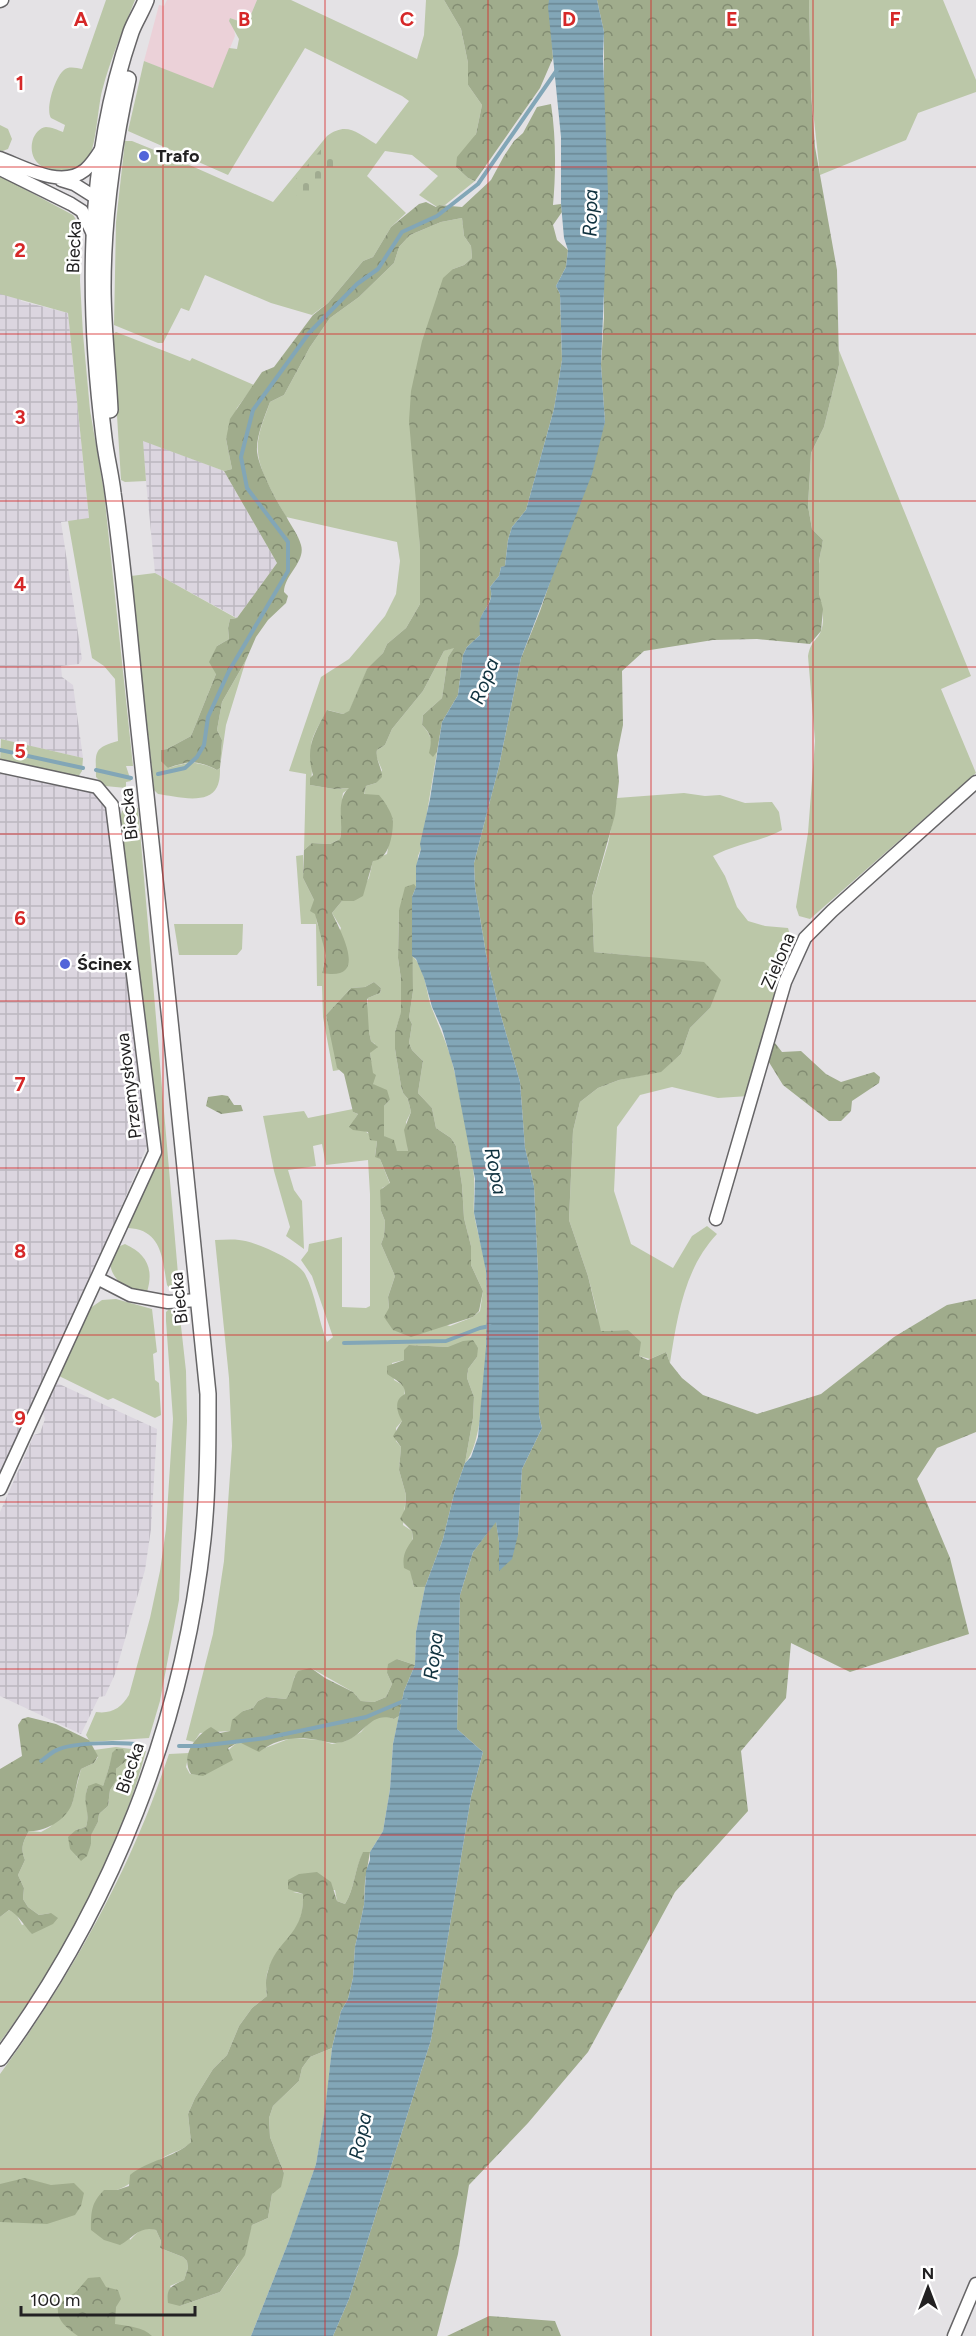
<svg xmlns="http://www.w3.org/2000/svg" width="976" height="2336" font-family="Figtree,sans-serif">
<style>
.commercial{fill:#ebd1d8}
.industrial{fill:url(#industrial-grid)}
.green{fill:#bbc7a8;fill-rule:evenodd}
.forest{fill:url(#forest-crowns)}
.cemetery{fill:url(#cemetery-stones)}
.water{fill:url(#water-rules)}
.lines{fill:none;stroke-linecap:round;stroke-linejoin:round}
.stream{stroke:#82a6b7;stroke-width:4}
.minor-casing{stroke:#666567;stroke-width:15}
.major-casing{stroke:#666567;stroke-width:18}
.minor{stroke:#fff;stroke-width:12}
.major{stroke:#fff;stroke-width:15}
.grid{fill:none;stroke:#d62828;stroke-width:1.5;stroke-opacity:0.55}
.poi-dot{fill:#5264d9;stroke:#fff;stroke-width:2}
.labels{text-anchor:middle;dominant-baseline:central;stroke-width:5;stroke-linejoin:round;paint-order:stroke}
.poi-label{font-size:18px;font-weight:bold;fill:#222122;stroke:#fff;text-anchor:start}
.street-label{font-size:18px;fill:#222122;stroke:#fff}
.water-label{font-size:20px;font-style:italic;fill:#10323f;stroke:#fff}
.grid-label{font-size:20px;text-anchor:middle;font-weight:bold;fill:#d62828;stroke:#fff;stroke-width:5;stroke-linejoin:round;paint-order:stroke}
</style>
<defs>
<pattern id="industrial-grid" width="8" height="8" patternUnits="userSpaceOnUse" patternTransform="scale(1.5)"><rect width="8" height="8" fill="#dbd5df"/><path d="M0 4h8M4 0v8" fill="none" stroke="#bcb7bf"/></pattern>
<pattern id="forest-crowns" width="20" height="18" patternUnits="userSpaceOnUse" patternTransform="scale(1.5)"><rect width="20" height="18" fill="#a0ac8c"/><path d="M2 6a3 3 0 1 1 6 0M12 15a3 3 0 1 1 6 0" fill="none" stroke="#828c72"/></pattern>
<pattern id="cemetery-stones" width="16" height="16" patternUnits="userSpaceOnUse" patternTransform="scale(1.5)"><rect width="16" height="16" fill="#bbc7a8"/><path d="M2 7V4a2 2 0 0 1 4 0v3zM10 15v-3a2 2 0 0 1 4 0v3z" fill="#a0ab90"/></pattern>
<pattern id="water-rules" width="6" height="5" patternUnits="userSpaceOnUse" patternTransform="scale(1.5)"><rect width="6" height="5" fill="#82a6b7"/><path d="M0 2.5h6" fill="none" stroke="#6a8794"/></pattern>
</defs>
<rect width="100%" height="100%" fill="#e4e2e5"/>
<!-- commercial -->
<path class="commercial" d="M 167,0 L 257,0 L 247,24 L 230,18 L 229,21 L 234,28 L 235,36 L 213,89 L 144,61 L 159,5 L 164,6 Z"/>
<!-- industrial -->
<path class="industrial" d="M 0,194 L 21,301 L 68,313 L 89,519 L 61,522 L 82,659 L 79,664 L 61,666 L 62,677 L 73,685 L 83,758 L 0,739 Z
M 142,440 L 224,471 L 277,563 L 237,618 L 155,573 Z
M 0,774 L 96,793 L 108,809 L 147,1146 L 86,1290 L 0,1478 Z
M 57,1383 L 157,1429 L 151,1529 L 145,1570 L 115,1674 L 105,1696 L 99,1697 L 81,1734 L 0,1696 L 0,1512 L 34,1435 L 40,1433 L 45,1419 L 42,1409 Z"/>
<!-- green -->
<path class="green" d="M 106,0 L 135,0 C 123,30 110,60 102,91 C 98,106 96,148 88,159 C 72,182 23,173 33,139 C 35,134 39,128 46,127 C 51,127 58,130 63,132 L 65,125 L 51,118 C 45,109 55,77 64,70 C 69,66 76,68 82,69 Z
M 257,0 L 291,0 L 417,59 L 424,35 L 426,0 L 444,0 L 461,29 L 468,63 L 468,85 L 482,105 L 476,134 L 456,167 L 468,178 L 475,181 L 445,205 L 439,205 L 437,207 L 419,195 L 438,176 L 412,155 L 385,151 L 367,176 L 406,213 L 391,227 L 373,257 L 363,261 L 328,303 L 312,315 L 271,303 L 205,275 L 189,311 L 181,308 L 163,343 L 158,343 L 114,325 L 116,222 L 125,141 L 132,141 L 169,156 L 273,202 L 327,136 C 347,121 357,133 376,144 L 409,101 L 402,96 L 305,48 L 228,175 L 128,131 L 144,61 L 213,88 L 229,48 L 237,49 L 239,39 L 229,21 L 230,18 L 247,24 Z
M 809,0 L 943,0 L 976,80 L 976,92 L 918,113 L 906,140 L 820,175 L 811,92 Z
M 0,125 L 8,129 L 12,139 L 8,149 L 0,152 Z
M 0,176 L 73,215 L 81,227 L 80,281 L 83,334 L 90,410 L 104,492 L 133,766 L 126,766 L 131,781 L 126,782 L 126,788 L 105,786 L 96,777 C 96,753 92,748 118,741 L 115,679 L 104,666 L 92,658 L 68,521 L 89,518 L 68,313 L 0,294 Z
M 462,218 L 464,236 L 471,246 L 472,258 L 464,265 L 453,269 L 417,496 L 420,548 L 420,604 L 406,628 L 387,644 L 383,653 L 367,670 L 349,712 L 343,714 L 328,710 C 322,720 312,734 311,746 C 310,760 314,771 310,785 L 334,789 L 350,788 L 343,793 C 340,808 343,824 340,839 L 330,844 L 312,843 L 304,850 L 306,774 L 289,771 L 321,677 L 349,659 L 385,616 L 396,594 L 400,561 L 397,542 L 286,517 C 277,500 259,472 258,452 C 256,436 265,417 270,402 L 284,395 L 310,347 L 330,318 L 359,297 L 394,263 L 399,247 L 410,235 L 441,222 Z
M 116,332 L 190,361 L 192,358 L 254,385 L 237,408 L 226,439 L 232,469 L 224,471 L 143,441 L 146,481 L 125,482 L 121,480 L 112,335 Z
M 838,348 L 971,676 L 941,689 L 976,773 L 810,919 L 799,916 L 796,907 L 808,833 L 815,741 L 808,656 C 811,640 817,641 821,631 C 826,617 820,605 819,593 C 817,575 819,557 823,540 L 812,529 L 808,506 L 811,453 L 824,427 L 839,365 Z
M 155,573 L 236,618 L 230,619 L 228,628 L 229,639 L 217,646 L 216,674 L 191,736 L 167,749 L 161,750 L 168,768 C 188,762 197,760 217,770 L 220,768 C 220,774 220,781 217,787 C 208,806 174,796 158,794 L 154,790 L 131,576 Z
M 455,647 L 448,657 L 442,698 L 423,715 L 422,725 C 432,735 432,743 433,756 L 437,752 L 421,849 L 418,856 L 416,887 L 399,910 L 398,958 L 401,979 L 401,1013 L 395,1032 L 395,1049 L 401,1086 L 403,1093 L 408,1099 L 411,1112 L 406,1122 L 408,1152 L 397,1151 L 384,1136 L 384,1106 L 390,1100 L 373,1084 L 370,1053 L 375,1044 L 371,1041 L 366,1019 L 368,998 L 380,993 L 381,988 L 374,982 L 365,987 L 351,988 L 326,1015 L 339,1070 L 333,1071 L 323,1017 L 322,986 L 317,986 L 316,924 L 301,924 L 296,856 L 303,855 L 303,878 L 314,900 L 317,923 L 325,943 L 326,954 L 322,973 L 341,928 L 332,913 L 342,901 L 354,901 L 369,878 L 373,860 L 387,854 L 393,820 L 364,795 L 366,786 L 376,783 L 382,770 L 376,756 L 377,750 L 385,745 L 392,729 L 423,691 L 444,651 Z
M 246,660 L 226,725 L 220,767 L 222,740 L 217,730 L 222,702 Z
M 1,739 L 83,758 L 82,771 L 78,777 L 71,777 L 0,761 Z
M 684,793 L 705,796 L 720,795 L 745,803 L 772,802 L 779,812 L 782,830 C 760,842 735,844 713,856 L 725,876 L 737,907 L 748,921 L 765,926 L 788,928 L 792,942 L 749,1096 L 718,1098 L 672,1087 L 640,1095 L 617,1127 L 614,1191 L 631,1244 L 673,1268 L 692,1236 L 707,1226 L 717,1234 C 684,1269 677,1318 670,1363 L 666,1352 L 650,1359 L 639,1356 L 628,1330 L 601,1331 L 597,1323 L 597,1312 L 588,1276 L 569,1220 L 573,1131 L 580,1102 L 598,1088 L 619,1080 L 661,1071 L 681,1054 L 690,1028 L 710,1008 L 647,957 L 594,952 L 592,897 L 608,844 L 617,798 Z
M 127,807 L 138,808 L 178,1274 L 177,1283 L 170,1289 L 167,1285 C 163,1264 163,1238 140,1230 C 135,1228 130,1229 125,1227 L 157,1146 L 120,817 L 122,811 Z
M 174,924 L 243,924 L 242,949 L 237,955 L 179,955 Z
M 412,956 C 425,966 426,991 431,1006 C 439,1027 449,1047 454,1070 C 463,1104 472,1142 474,1177 C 475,1189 473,1201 474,1213 C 477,1233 484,1252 486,1271 C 489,1305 488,1442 465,1463 L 473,1418 L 474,1397 L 467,1378 L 468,1369 L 477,1357 L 448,1347 L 409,1345 L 404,1353 L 404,1360 L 392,1363 L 394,1380 L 403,1385 L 405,1389 L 402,1421 L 396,1428 L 396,1441 L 401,1447 L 399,1470 L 406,1495 L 403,1525 L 412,1531 C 415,1551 408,1566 414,1587 L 425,1587 L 416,1632 L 415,1665 L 397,1659 L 387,1673 L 392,1684 L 386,1697 L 374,1702 L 361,1701 L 353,1692 L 311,1668 L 294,1677 L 293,1689 L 286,1699 L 266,1697 L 258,1701 L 253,1708 L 243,1711 L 230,1731 L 200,1733 L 194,1742 L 186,1740 L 213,1634 L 224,1561 L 232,1446 L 229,1378 L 215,1240 C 223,1240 231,1239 239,1240 C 255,1241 297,1260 305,1274 C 316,1295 318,1320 327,1342 L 333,1337 L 312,1276 L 301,1260 L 308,1251 L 309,1244 L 342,1237 L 342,1307 L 366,1308 L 370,1306 L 370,1194 L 368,1160 L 326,1165 L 322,1144 L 313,1146 L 316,1166 L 288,1170 L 294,1190 L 302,1201 L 304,1249 L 286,1236 L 290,1227 L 274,1171 L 263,1116 L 304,1111 L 308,1118 L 353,1109 L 353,1112 L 358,1114 L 354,1120 C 361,1129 369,1133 377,1141 L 375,1156 L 380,1159 L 390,1184 L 382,1188 L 381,1211 L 385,1221 L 384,1236 L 381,1244 L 395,1276 L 388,1297 L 389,1308 L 450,1326 L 473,1317 L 480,1311 L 483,1291 L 471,1265 L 471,1246 L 464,1218 L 462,1185 L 456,1146 L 451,1138 L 436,1128 L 432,1108 L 418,1093 L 423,1061 L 412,1050 L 409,1043 L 412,1024 L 409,1018 L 413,991 Z
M 125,1244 C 147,1254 154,1269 147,1292 C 116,1295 94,1254 125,1244 Z
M 116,1299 L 152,1309 L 157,1352 L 153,1354 L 155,1380 L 159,1383 L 161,1415 L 155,1418 L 113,1398 L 108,1400 L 57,1375 L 86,1311 L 102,1300 Z
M 169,1309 L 180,1317 L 186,1371 L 187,1421 L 179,1600 L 160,1701 L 149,1738 L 90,1742 L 86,1735 L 96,1712 C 112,1714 121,1708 129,1695 L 150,1618 L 160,1571 L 166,1529 L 173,1419 L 166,1321 L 166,1312 Z
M 385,1716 L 394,1719 L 399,1716 L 393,1744 L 390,1789 L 383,1831 L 370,1852 L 363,1853 C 354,1870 355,1888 345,1904 L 337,1901 L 335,1890 L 293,1892 L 303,1894 C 305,1934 282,1937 269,1968 C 265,1976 266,1986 267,1996 L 252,2008 L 239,2026 L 227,2055 L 213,2069 L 195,2098 L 188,2114 L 191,2142 C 183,2150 176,2151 166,2156 C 148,2165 137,2183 117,2190 L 130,2240 C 139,2231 143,2226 156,2230 L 161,2241 L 160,2248 L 183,2257 L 187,2261 L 188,2268 L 184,2280 L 170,2286 L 180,2306 L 220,2292 L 238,2266 L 252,2225 L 268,2218 L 272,2194 L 284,2173 L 270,2137 L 269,2118 L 273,2106 L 299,2081 L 302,2068 L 310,2057 L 332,2048 L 326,2105 L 316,2164 L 292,2233 L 251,2336 L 0,2336 L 0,2074 C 53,2002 105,1914 140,1831 C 151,1806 160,1780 169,1754 L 189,1753 L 186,1767 L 190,1774 C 221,1778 216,1755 239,1742 L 265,1748 L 291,1738 L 320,1740 L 332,1744 L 346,1741 L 361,1732 L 372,1719 Z
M 116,1747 L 146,1751 C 119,1851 63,1959 0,2042 L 0,1917 L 9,1910 L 16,1914 L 22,1925 L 51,1913 L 39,1915 L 28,1907 L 23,1899 L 24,1888 L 18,1875 L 25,1860 C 20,1848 23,1842 29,1831 L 41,1832 L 50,1827 L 72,1804 L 81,1769 L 94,1763 L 98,1757 L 94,1750 ZM 112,1760 L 125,1762 L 116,1769 L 116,1781 L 110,1790 L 108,1806 L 99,1814 L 98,1822 L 91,1834 L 91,1844 L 77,1857 L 74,1852 L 76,1830 L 86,1827 C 91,1810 82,1804 88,1786 L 103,1786 C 107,1778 107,1769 112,1760 Z"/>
<!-- forest -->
<path class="forest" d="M 444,0 L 549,0 L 553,58 L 540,88 L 475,181 L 468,178 L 456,167 L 457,157 L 476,134 L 482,105 L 468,85 L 468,63 L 461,29 Z
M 597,0 L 809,0 L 811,92 L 815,147 L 837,270 L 839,365 L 824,427 L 811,453 L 808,506 L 812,529 L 823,540 L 819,561 L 819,594 L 823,609 L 821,631 L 810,644 L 757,639 L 713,640 L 644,651 L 622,671 L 623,725 L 617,755 L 619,781 L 615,815 L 592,897 L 594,952 L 704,962 L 721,980 L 710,1008 L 690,1028 L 681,1054 L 661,1072 L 619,1080 L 598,1088 L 580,1102 L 573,1131 L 569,1220 L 588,1276 L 601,1331 L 628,1330 L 641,1342 L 639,1356 L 648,1360 L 666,1352 L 670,1363 L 682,1378 L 703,1395 L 757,1414 L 821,1394 L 894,1337 L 947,1305 L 976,1299 L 976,1432 L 937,1448 L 917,1479 L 950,1558 L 969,1634 L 850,1672 L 791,1643 L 786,1698 L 741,1751 L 748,1811 L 675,1892 L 588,2052 L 528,2123 L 469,2185 L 458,2254 L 437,2336 L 333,2336 L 349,2299 L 431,2040 L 471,1797 L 483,1752 L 457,1729 L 460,1595 L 473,1552 L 496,1521 L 499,1542 L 518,1535 L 522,1469 L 542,1428 L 539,1415 L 538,1273 L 534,1186 L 525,1148 L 520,1082 L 499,1009 L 486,954 L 475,887 L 474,863 L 499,766 L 521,658 L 540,611 L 605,422 L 601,365 L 604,317 L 604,32 Z
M 551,104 C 556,137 556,172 553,205 L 561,204 L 562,212 L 553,225 L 557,240 L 568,250 L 566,267 L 556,286 L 560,294 L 562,360 L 554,409 L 526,510 L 512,527 L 508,540 L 505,566 L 501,567 L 499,576 L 490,587 C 494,598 487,606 482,615 C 480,620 481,629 480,635 L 467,647 L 463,655 L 458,695 L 442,722 L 437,752 L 433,757 L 429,753 C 432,740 432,735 422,725 L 423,715 L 442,698 L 448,657 L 454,648 L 444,651 L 423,691 L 392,729 L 385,745 L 377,750 C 375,760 382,767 382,777 L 376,783 L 366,786 L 364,794 L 379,795 C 384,801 392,812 393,821 C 393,835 389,860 373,861 L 363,896 L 354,901 L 342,901 L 332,913 C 342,934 369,982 322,973 L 326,955 L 315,914 L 310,911 L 314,900 L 303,878 L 304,850 L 312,843 L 330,844 L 340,839 C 344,823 335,800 349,788 L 334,789 L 310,785 L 310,778 L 313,775 C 305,747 314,734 327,710 L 343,714 L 349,711 L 367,669 L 383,653 L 387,644 L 406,628 L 420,604 L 420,548 L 409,421 L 411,391 L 422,341 L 443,278 L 453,269 L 464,265 L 472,258 L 471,246 L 464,236 L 462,218 L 441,222 L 410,235 L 399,247 L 394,263 L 359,297 L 330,318 L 310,347 L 284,395 L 270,402 C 265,416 256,436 257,451 C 258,467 277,502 286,516 C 291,526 298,534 301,545 C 306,562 284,575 284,592 L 288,596 L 286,603 L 268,620 L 256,637 L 246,660 L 222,702 L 217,730 L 222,740 L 220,768 L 217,770 C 197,760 189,761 168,768 L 161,761 L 161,750 L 167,749 L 191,736 L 216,674 L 209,662 L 217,646 L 229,639 L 228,628 L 230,619 L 237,618 L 277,563 L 224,471 L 232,469 L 226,439 L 230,419 L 262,372 L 274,367 L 313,315 L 328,303 L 363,261 L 373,257 L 391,227 L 419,204 L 426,202 L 436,207 L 439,205 L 462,207 L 491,180 L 504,156 L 514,141 L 523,133 L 537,107 Z
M 414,884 L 416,887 L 412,897 L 413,991 L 409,1018 L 412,1024 L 409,1043 L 412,1050 L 423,1061 L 418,1093 L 432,1108 L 436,1128 L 451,1138 L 456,1146 L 462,1185 L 464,1218 L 471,1246 L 471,1265 L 483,1291 L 479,1311 L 473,1317 L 411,1337 L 393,1330 L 384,1317 L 389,1308 L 388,1297 L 395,1276 L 381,1244 L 384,1236 L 385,1221 L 381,1211 L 380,1190 L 390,1183 L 380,1159 L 375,1157 L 377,1141 L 370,1140 L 368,1132 L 353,1130 L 349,1127 L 358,1114 L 353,1112 L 344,1074 L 337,1068 L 326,1015 L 351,988 L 365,987 L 374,982 L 381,988 L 380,993 L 368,998 L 367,1000 L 369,1032 L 371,1041 L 378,1047 L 370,1053 L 373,1073 L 376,1075 L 373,1084 L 387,1090 L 390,1100 L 384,1106 L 384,1136 L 394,1140 L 397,1151 L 408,1151 L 404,1130 L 411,1112 L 408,1099 L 403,1093 L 401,1086 L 395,1049 L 395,1032 L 401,1012 L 401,979 L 398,958 L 399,910 L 405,887 Z
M 772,1039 L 782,1052 L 801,1051 L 826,1074 L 841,1082 L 874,1072 L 880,1077 L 879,1083 L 852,1101 L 851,1111 L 841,1121 L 829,1121 L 783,1085 L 767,1059 Z
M 222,1095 L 228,1096 L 234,1105 L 241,1105 L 243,1111 L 221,1114 L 206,1106 L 208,1097 Z
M 473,1340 L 478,1348 L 477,1357 L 468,1369 L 467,1378 L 474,1397 L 473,1418 L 465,1463 L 454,1494 L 443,1539 L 425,1587 L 414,1587 L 410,1571 L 404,1568 C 402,1555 406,1549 413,1539 L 412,1531 L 400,1519 L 405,1509 L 406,1495 L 399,1470 L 401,1447 L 393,1436 L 402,1421 C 397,1412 393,1400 405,1394 C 406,1384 395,1380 387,1374 L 387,1366 L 404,1360 L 404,1350 L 409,1345 L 448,1347 L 463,1341 Z
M 397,1659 L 415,1665 L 404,1691 L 399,1716 L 394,1719 C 371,1711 365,1734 346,1741 C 335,1745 328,1742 318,1740 C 296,1736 277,1738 259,1752 L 239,1742 L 228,1748 L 233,1760 L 203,1776 L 191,1774 C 180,1756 195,1736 211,1727 L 220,1733 L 230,1731 L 232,1720 L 243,1711 L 253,1708 L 258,1701 L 266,1697 L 286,1699 C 294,1689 291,1680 298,1671 L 311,1668 L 325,1678 L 353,1692 L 361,1701 L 374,1702 L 386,1697 L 392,1684 L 387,1673 L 388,1664 Z
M 28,1717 L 56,1724 L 89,1740 L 98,1756 L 94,1763 L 81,1769 C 77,1779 76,1790 73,1801 C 68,1819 46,1832 29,1831 C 23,1842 20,1848 25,1860 L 18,1875 L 24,1888 L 23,1899 L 28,1907 L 39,1915 L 51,1913 L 58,1918 L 53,1924 L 32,1934 C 24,1926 19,1915 9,1910 L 0,1917 L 0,1769 L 22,1756 L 18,1725 L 22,1719 Z
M 116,1749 L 123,1749 L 127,1758 L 125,1762 L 116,1769 L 116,1781 L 110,1790 L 108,1806 L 99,1814 L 98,1822 L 91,1835 L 91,1844 L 87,1856 L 81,1861 L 70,1849 L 68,1837 L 76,1830 L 86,1827 C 91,1809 81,1806 88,1786 L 96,1783 L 103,1786 C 105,1781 112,1758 112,1753 Z
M 363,1852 L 370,1852 L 365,1881 L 364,1905 L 355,1947 L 353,1978 L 348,1999 L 341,2011 L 332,2048 L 310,2057 L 302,2068 L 299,2081 L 273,2106 L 269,2118 L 270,2137 L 284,2173 L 281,2187 L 272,2194 L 268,2218 L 252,2225 L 245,2255 L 220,2292 L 180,2306 L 168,2303 C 166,2288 171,2286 184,2280 L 188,2268 L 187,2261 L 183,2257 L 160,2248 L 161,2241 L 156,2230 C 140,2225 133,2238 120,2245 L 104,2240 L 91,2230 C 91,2212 91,2203 104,2190 L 117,2190 L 129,2186 L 130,2175 C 148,2160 174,2158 191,2142 L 188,2114 L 195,2098 L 213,2069 L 227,2055 L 239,2026 L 252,2008 L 267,1996 C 266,1987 265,1979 268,1971 C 276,1939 305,1936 303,1894 L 288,1889 L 288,1880 L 299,1874 L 317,1872 L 331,1882 L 337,1901 L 345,1904 C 355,1888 354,1870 363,1852 Z
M 25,2178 L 51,2185 L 74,2183 L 84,2193 L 81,2206 L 75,2215 L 47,2224 L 0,2222 L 0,2184 Z
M 100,2277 L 106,2287 L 118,2290 L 121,2299 L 116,2307 L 115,2324 C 128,2326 143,2327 152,2336 L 78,2336 C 65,2327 56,2320 58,2305 L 77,2291 L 88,2278 Z
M 489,2316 L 555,2321 L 561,2336 L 447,2336 Z"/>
<!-- cemetery -->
<path class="cemetery" d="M 324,146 L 343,161 L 308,204 L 293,193 L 294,191 L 289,187 Z"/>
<!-- water -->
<path class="water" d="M 549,0 L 597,0 L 604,32 L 603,56 L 608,193 L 601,365 L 605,422 L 592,474 L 521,658 L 499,766 L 474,863 L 475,887 L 486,954 L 499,1009 L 520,1082 L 525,1148 L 534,1186 L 538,1273 L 539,1415 L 542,1428 L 522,1469 L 518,1535 L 512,1559 L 499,1571 L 499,1542 L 496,1522 L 473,1552 L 460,1595 L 457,1729 L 483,1752 L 471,1797 L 431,2040 L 349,2299 L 333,2336 L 251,2336 L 290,2238 L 316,2164 L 325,2110 L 332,2048 L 341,2011 L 348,1999 L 353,1978 L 355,1947 L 364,1905 L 366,1871 L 370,1860 L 370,1852 L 383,1831 L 390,1789 L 393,1744 L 404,1691 L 415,1665 L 416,1632 L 425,1587 L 443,1539 L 454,1494 L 465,1463 L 471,1457 L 478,1437 L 486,1347 L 487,1303 L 486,1271 L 474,1213 L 475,1179 L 454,1069 L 442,1029 L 432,1007 L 424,978 L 416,959 L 412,956 L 412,897 L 416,887 L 416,866 L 421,849 L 420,844 L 430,799 L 442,722 L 458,695 L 463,655 L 467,647 L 480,635 C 480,631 479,624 480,620 C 483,608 495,603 490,587 L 499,576 L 501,567 L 505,566 L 508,540 L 512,527 L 526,510 L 554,409 L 562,360 L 560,294 L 556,286 L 566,267 L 568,250 L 564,238 L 561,204 L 561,137 L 548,7 Z"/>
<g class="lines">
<!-- stream -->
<path class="stream" d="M 0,750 L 83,768
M 96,770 L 131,778
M 158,774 L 185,768 L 197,757 L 204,745 L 208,717 L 229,671 L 288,571 L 288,542 L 247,488 L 241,457 L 253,410 L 309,333 L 357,284 L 378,269 L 402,232 L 437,216 L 478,184 L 557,70
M 344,1343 L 446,1341 L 480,1328 L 490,1326
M 179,1746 L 199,1746 L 266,1738 L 366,1717 L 406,1700
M 41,1761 C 46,1758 51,1752 57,1750 C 73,1742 123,1742 142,1745"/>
<defs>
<path id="minor" d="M 0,1 L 2,0
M 0,158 C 24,167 61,189 85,170 C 92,164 97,156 102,148
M 0,169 L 71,204 L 82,211 L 93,234
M 61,180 L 74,184 L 101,201
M 0,766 L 97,787 L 112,805 L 155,1152 L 0,1489
M 716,1219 L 785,982 L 805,938 L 832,911 L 976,782
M 97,1278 L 130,1295 L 168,1302 L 198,1300
M 954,2336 L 976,2284"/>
<path id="major" d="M 110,410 C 108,369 103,328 103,287 C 103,217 113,147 128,79
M 0,2058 C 111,1907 183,1726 203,1539 C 208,1491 208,1442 208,1394 C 186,1176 164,957 140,739 C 131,658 125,575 113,493 C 111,475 106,456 104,438 C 87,302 86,163 131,32 C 135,21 142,11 146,0"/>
</defs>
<!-- minor casing -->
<use href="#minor" class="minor-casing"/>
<!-- major casing -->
<use href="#major" class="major-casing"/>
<!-- minor -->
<use href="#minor" class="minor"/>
<!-- major -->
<use href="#major" class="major"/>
</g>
<!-- grid -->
<path class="grid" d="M 163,0 L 163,2336M 325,0 L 325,2336M 488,0 L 488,2336M 651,0 L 651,2336M 813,0 L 813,2336M 0,167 L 976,167M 0,334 L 976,334M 0,501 L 976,501M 0,667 L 976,667M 0,834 L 976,834M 0,1001 L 976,1001M 0,1168 L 976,1168M 0,1335 L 976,1335M 0,1502 L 976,1502M 0,1669 L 976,1669M 0,1835 L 976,1835M 0,2002 L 976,2002M 0,2169 L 976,2169"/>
<!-- markers -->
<g class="poi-dot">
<circle cx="144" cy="156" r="6"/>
<circle cx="65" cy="964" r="6"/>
</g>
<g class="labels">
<!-- poi labels -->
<g class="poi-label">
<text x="156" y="156">Trafo</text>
<text x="77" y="964">Ścinex</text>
</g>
<!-- street labels -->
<g class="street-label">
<text transform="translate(74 247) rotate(-88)">Biecka</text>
<text transform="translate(129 814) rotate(-96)">Biecka</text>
<text transform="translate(778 961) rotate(-67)">Zielona</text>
<text transform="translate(129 1086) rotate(-97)">Przemysłowa</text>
<text transform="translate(179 1298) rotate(-96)">Biecka</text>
<text transform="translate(130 1768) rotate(-71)">Biecka</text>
</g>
<!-- water labels -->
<g class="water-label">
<text transform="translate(590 213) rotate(-89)">Ropa</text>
<text transform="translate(484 681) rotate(-69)">Ropa</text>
<text transform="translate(496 1171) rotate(79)">Ropa</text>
<text transform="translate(433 1656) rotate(-83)">Ropa</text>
<text transform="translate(360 2136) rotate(-78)">Ropa</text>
</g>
</g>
<g class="grid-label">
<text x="81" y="26">A</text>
<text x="244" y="26">B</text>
<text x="407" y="26">C</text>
<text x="569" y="26">D</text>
<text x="732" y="26">E</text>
<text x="895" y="26">F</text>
<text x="20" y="90">1</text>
<text x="20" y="257">2</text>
<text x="20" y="424">3</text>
<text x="20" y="591">4</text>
<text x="20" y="758">5</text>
<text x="20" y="925">6</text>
<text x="20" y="1091">7</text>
<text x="20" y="1258">8</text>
<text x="20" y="1425">9</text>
</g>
<!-- north arrow -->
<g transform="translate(928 2288)" stroke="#ffffff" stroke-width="4.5" paint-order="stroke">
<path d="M0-4.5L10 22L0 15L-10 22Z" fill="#222122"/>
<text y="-9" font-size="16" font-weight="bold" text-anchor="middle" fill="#222122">N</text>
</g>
<!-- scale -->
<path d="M21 2306v9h174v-9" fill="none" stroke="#222122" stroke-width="3"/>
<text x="30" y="2306" font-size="18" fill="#222122" stroke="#ffffff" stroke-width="4.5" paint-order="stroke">100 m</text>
</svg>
